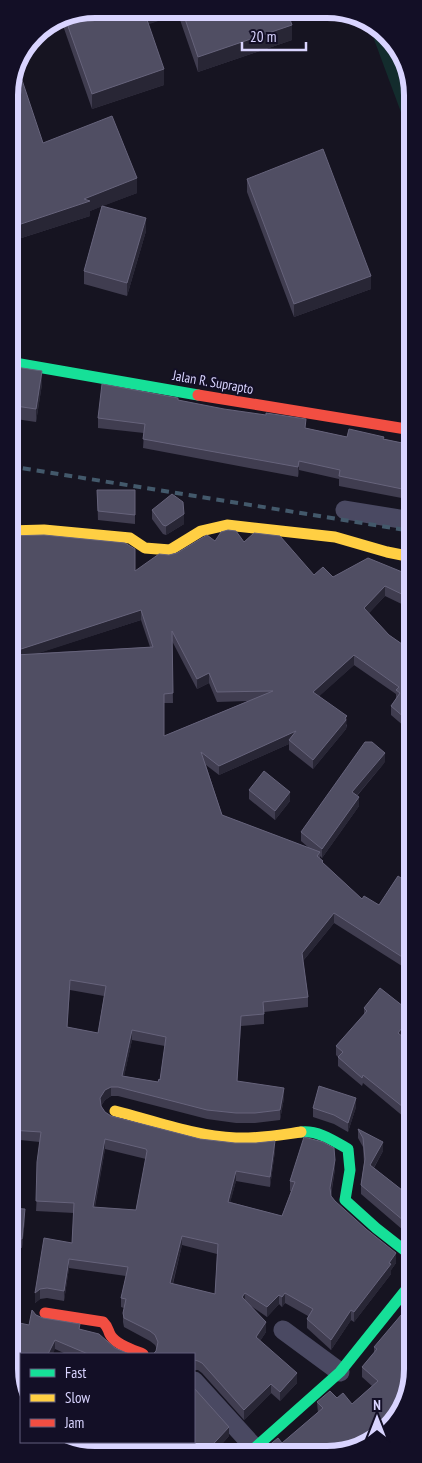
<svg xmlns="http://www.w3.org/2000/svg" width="422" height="1463" font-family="'PT Sans Narrow',sans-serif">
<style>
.green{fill:#132c2d}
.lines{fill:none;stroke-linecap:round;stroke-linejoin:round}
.street{stroke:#4a4962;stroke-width:19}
.fast{stroke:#16e098;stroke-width:11}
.slow{stroke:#ffcf43;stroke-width:11}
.jam{stroke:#f24e42;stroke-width:11}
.rail{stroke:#43596b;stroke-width:4;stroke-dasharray:8 6;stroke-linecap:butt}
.wall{fill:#403d50;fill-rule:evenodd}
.shaded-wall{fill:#282635}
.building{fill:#504e63;stroke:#66637b;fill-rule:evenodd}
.labels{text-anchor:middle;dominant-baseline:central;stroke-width:4;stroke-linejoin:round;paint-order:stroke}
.street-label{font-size:14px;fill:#d9d4ff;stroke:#130f26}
.rim{fill:none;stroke:#d9d4ff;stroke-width:6}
</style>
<rect width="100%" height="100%" fill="#161421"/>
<!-- green -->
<path class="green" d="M 368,23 L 388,34 L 412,78 L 412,142 Z"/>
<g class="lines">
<!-- street -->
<path class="street" d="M 345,510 L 412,521
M 283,1330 L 340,1372
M 194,1381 L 254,1447"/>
<!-- fast -->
<path class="fast" d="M 9,362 L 198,395
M 301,1132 C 318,1130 334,1141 348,1149 L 350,1170 L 345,1200 L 376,1228 L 413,1257
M 249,1453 L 340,1372 L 413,1281"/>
<!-- slow -->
<path class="slow" d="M 9,531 L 44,530 L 130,538 L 145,548 L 170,550 L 201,531 L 227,525 L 335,537 L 387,552 L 412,557
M 115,1111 C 154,1121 195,1136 236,1138 C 258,1139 280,1135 301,1132"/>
<!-- jam -->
<path class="jam" d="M 198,395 L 412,430
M 45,1313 L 103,1322 C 110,1329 107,1330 111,1336 C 117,1345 133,1350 143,1354"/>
<!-- rail -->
<path class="rail" d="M 9,466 L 412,531"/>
</g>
<!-- wall -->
<path class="wall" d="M 287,11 L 292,40 L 198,72 L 178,14 L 148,24 L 164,85 L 92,109 L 60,17 L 62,15 Z
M 9,90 L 43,143 L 137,193 L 102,206 L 146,231 L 127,296 L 84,284 L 84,271 L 102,206 L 90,211 L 90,216 L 9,242 Z
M 247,179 L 371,289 L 294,317 L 247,192 Z
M 9,366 L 42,384 L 36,422 L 9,418 Z
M 178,400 L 347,437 L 384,439 L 412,445 L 412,500 L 339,486 L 339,479 L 299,470 L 298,477 L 143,448 L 144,433 L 98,428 L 98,418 Z
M 97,490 L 135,490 L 135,524 L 98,520 Z
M 152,510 L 184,524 L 166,535 L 163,534 L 152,519 Z
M 9,536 L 135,571 L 169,555 L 215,541 L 244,542 L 314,575 L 333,577 L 412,576 L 412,609 L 385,596 L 369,613 L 389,635 L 412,651 L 412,733 L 391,715 L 391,706 L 396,699 L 396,694 L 354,665 L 319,696 L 347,725 L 346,729 L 313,769 L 289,750 L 289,744 L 219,775 L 206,765 L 222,815 L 309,848 L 301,841 L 301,832 L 385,762 L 357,796 L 359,806 L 322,858 L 320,856 L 320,858 L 323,863 L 362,899 L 379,905 L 413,886 L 413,973 L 334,923 L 303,961 L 308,997 L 308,1007 L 264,1012 L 264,1024 L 241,1026 L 237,1081 L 284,1098 L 280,1120 L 255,1123 L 236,1123 L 207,1119 L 118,1096 L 111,1096 L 105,1100 L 101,1106 L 105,1112 L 111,1116 L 200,1139 L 275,1151 L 270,1187 L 236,1181 L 230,1202 L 282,1216 L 291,1191 L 290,1191 L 290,1181 L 335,1169 L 331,1196 L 335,1201 L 396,1263 L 391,1270 L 391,1274 L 354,1322 L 351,1320 L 331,1350 L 307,1328 L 307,1319 L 308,1316 L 285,1303 L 282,1307 L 279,1304 L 267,1317 L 251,1306 L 266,1332 L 260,1341 L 297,1383 L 280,1401 L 271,1393 L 244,1420 L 202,1373 L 198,1370 L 194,1370 L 194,1354 L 156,1351 L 157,1349 L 155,1345 L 150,1341 L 124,1327 L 123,1322 L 123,1313 L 124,1308 L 121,1307 L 121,1298 L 126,1276 L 69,1268 L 64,1301 L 47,1298 L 40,1299 L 35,1303 L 35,1293 L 72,1243 L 74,1213 L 36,1211 L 40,1142 L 10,1139 ZM 141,620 L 150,647 L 38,653 ZM 172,641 L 197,689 L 209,683 L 217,702 L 248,701 L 164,736 L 164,703 L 173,703 ZM 70,990 L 104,996 L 98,1033 L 67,1027 ZM 132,1040 L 165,1046 L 160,1080 L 158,1082 L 124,1076 ZM 105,1149 L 146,1159 L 136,1210 L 95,1207 ZM 182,1245 L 217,1254 L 215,1294 L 173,1284 Z
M 249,790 L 290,801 L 275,820 L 249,799 Z
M 364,1008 L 413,1045 L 413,1148 L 403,1141 L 403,1132 L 410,1122 L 363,1083 L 362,1086 L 338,1066 L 338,1057 L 336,1055 L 336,1046 L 364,1015 Z
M 356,1107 L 348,1132 L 334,1124 L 313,1117 L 313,1108 Z
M 358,1129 L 383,1151 L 374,1168 L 402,1190 L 413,1181 L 413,1232 L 410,1236 L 361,1194 L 361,1185 L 364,1163 L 363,1147 L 358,1138 Z
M 10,1208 L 25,1219 L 22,1248 L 10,1247 Z
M 36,1315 L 43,1318 L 80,1329 L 115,1348 L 129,1354 L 66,1354 L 55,1349 L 29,1325 Z
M 374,1347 L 413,1373 L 344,1453 L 262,1453 L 262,1451 L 282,1443 L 318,1413 L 317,1402 L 337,1398 L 352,1404 L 372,1386 L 362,1377 L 362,1367 L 374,1353 Z
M 229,1436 L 214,1453 L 188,1453 L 176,1442 L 194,1442 Z
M 89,1442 L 176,1442 L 169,1453 L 97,1453 L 101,1448 Z"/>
<!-- shaded-wall -->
<path class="shaded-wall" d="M 178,13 L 178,14 L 144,26 L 144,14 Z
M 292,25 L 292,40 L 198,72 L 198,57 Z
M 164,69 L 164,85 L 92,109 L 92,94 Z
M 137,178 L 137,193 L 90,211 L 90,216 L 9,242 L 9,228 Z
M 146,218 L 146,231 L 127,296 L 127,283 Z
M 371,276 L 371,289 L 294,317 L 294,304 Z
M 42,371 L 42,384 L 36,422 L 36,409 Z
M 299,461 L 299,470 L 298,477 L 298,467 Z
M 184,514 L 184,524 L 166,535 L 166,526 Z
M 385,586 L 385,596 L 364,618 L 364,608 Z
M 141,610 L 141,620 L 15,661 L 15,651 Z
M 354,655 L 354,665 L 313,702 L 313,692 Z
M 209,673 L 209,683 L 197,689 L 197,679 Z
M 347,716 L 346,729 L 313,769 L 313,760 Z
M 296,731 L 289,740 L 289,744 L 219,775 L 219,766 Z
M 385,753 L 385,762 L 352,801 L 352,792 Z
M 290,792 L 290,801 L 275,820 L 275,811 Z
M 359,797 L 359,806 L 322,858 L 322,849 Z
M 334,913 L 334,923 L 302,962 L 302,953 Z
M 70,980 L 70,990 L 67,1036 L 67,1027 Z
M 413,1014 L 413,1023 L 398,1042 L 398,1033 Z
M 241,1016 L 241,1026 L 237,1091 L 237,1081 Z
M 132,1030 L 132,1040 L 122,1086 L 122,1076 Z
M 111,1087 L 111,1096 L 105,1100 L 100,1108 L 100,1098 L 105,1090 Z
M 284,1088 L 284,1098 L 280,1120 L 280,1110 Z
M 356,1098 L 356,1107 L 348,1132 L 348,1123 Z
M 105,1139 L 105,1149 L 93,1216 L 93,1207 Z
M 275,1141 L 275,1151 L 270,1187 L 270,1177 Z
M 383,1142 L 383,1151 L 370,1174 L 370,1165 Z
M 335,1160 L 335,1169 L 330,1198 L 330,1188 Z
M 236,1171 L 236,1181 L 228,1211 L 228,1202 Z
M 25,1209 L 25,1219 L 22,1248 L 22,1239 Z
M 413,1223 L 413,1232 L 410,1236 L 410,1226 Z
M 182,1236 L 182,1245 L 170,1293 L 170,1283 Z
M 396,1253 L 396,1263 L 391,1270 L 391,1274 L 354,1322 L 354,1312 L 389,1263 Z
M 69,1259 L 69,1268 L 64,1301 L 64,1291 Z
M 40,1289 L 40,1299 L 35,1303 L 35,1293 Z
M 245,1293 L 245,1303 L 242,1297 Z
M 285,1293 L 285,1303 L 282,1307 L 282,1297 Z
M 279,1295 L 279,1304 L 267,1317 L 267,1307 Z
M 351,1310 L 351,1320 L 331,1350 L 331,1340 Z
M 266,1322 L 266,1332 L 256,1347 L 256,1337 Z
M 55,1340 L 55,1349 L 53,1354 L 48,1354 Z
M 297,1373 L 297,1383 L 280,1401 L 280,1392 Z
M 271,1384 L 271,1393 L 244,1420 L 244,1410 Z
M 229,1427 L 229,1436 L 214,1453 L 205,1453 Z
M 170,1442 L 176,1442 L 169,1453 L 162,1453 Z"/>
<!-- building -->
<path class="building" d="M 287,11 L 292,25 L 198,57 L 183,13 Z
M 145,14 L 164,69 L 92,94 L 64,15 Z
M 18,68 L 43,143 L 112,116 L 137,178 L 84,199 L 90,201 L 9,228 L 9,90 Z
M 323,149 L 371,276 L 294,304 L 247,179 Z
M 102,206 L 146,218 L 127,283 L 84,271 Z
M 9,366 L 42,371 L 36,409 L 9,405 Z
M 102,384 L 178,398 L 178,400 L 224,409 L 266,415 L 266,413 L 306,419 L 305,428 L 347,437 L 349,429 L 384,437 L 383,439 L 412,445 L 412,491 L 339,476 L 340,470 L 299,461 L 298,467 L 143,439 L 145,424 L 98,418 Z
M 97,490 L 135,490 L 135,515 L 98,511 Z
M 172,494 L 183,502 L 184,514 L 166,526 L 163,525 L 152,510 Z
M 228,530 L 236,531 L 244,542 L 254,533 L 280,536 L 314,575 L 323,567 L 333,577 L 368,558 L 412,576 L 412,599 L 385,586 L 364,608 L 389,635 L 412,651 L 412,724 L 391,706 L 400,693 L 396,690 L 399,687 L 354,655 L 313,692 L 347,716 L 345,718 L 346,720 L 313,760 L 289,740 L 296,731 L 219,766 L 201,752 L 222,815 L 320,852 L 317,856 L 323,861 L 322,862 L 362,899 L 364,896 L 379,905 L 398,876 L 413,886 L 413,964 L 334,913 L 302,953 L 308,997 L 263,1002 L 264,1014 L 241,1016 L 237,1081 L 284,1088 L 280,1110 L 255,1113 L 236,1113 L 207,1110 L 118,1087 L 111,1087 L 105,1090 L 100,1098 L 101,1106 L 105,1112 L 111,1116 L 200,1139 L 235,1143 L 256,1143 L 275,1141 L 270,1177 L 236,1171 L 228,1202 L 282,1216 L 295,1182 L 290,1181 L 304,1137 L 323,1142 L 334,1148 L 335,1160 L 330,1188 L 331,1196 L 335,1201 L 366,1229 L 396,1253 L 389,1263 L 391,1264 L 354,1312 L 351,1310 L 331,1340 L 307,1319 L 313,1309 L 285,1293 L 282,1297 L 279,1295 L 267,1307 L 245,1293 L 242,1297 L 266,1322 L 256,1337 L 297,1373 L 280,1392 L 271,1384 L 244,1410 L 202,1363 L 198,1361 L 194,1360 L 194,1354 L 153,1354 L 156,1351 L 158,1342 L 155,1335 L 150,1331 L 124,1318 L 123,1313 L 126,1299 L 121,1298 L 128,1267 L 69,1259 L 64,1291 L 47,1288 L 40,1289 L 35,1293 L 44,1238 L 72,1243 L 74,1203 L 36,1201 L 37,1162 L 41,1132 L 10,1130 L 9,536 L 44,535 L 125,543 L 135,549 L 135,571 L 159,554 L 169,555 L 177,553 L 207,535 L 215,541 L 221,532 ZM 141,610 L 153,647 L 16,655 L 15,651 ZM 172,631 L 197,679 L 209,673 L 217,692 L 273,691 L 164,736 L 164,694 L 173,693 ZM 70,980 L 106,986 L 98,1033 L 67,1027 ZM 132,1030 L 166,1037 L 160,1080 L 159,1079 L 158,1082 L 122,1076 ZM 105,1139 L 146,1149 L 147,1151 L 136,1210 L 93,1207 ZM 182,1236 L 218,1244 L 215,1294 L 170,1283 Z
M 365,742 L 372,742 L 385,753 L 352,792 L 359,797 L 322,849 L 301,832 Z
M 264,771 L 290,792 L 275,811 L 249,790 Z
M 380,988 L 413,1014 L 398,1033 L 413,1045 L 413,1115 L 363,1075 L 362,1078 L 338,1057 L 343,1052 L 336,1046 L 367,1011 L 364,1008 Z
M 319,1086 L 356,1098 L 348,1123 L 334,1115 L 313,1108 Z
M 413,1119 L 413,1139 L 403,1132 Z
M 358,1129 L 383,1142 L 370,1165 L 402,1190 L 409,1179 L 413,1181 L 413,1223 L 410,1226 L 361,1185 L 365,1159 L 363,1138 Z
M 10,1208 L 25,1209 L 22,1239 L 10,1238 Z
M 413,1302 L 413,1373 L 392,1425 L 344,1453 L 263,1453 L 262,1451 L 278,1438 L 282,1443 L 323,1408 L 317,1402 L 330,1391 L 337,1398 L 343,1393 L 352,1404 L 378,1381 L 362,1367 L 377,1349 L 374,1347 L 407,1308 Z
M 32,1310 L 36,1315 L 43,1318 L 80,1324 L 79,1329 L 99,1334 L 115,1348 L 129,1354 L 88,1354 L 55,1340 L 48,1354 L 21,1354 L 21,1405 L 10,1385 L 10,1321 L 29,1325 Z
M 194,1388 L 229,1427 L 205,1453 L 198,1453 L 187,1442 L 194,1442 Z
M 108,1442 L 170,1442 L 162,1453 L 97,1453 Z"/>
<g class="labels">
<!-- street labels -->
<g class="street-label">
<text transform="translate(213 382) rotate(10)">Jalan R. Suprapto</text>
</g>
</g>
<!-- crop -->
<path d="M0 0H422V1463H0ZM95 18H327A77 77 0 0 1 404 95V1369A77 77 0 0 1 327 1446H95A77 77 0 0 1 18 1369V95A77 77 0 0 1 95 18Z" fill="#130f26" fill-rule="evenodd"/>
<path class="rim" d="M95 18H327A77 77 0 0 1 404 95V1369A77 77 0 0 1 327 1446H95A77 77 0 0 1 18 1369V95A77 77 0 0 1 95 18Z"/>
<!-- legend -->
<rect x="20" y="1353" width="175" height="90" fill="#130f26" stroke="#625e7d"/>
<rect x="30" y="1369" width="25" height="8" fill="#16e098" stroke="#625e7d"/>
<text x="65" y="1378" font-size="15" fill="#d9d4ff">Fast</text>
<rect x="30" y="1394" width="25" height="8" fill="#ffcf43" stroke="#625e7d"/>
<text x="65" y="1403" font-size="15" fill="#d9d4ff">Slow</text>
<rect x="30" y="1419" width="25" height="8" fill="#f24e42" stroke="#625e7d"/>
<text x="65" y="1428" font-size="15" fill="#d9d4ff">Jam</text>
<!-- north arrow -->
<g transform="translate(377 1418)" stroke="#130f26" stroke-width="4" paint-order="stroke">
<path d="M0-4L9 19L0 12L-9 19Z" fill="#d9d4ff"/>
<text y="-8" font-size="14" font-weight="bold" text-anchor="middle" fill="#d9d4ff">N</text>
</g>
<!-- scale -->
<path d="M242 42v8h64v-8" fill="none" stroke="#d9d4ff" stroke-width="2.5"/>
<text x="250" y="42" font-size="15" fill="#d9d4ff" stroke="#130f26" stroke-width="4" paint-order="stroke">20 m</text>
</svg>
